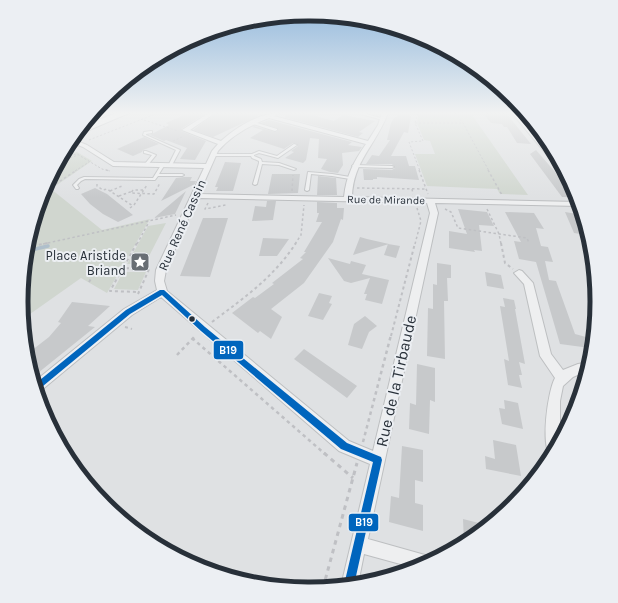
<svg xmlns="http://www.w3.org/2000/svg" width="618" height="603" font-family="Karla,sans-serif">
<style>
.green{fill:#d0d6cf}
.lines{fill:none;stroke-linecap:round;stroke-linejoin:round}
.stream{stroke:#afbfcb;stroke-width:3.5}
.building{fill:#c7c9cb}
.service-casing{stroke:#bdbfc1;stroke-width:2}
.minor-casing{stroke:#bdbfc1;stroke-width:2}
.trunk-casing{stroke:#b1b4b7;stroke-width:2}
.path-far4{stroke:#bfc0c4;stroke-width:1;stroke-dasharray:2 2;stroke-linecap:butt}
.path-far3{stroke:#bfc0c4;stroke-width:1.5;stroke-dasharray:2.5 2.5;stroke-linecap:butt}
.path-far2{stroke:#bfc0c4;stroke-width:2;stroke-dasharray:3 3;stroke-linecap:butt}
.path-far1{stroke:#bfc0c4;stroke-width:2.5;stroke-dasharray:3.5 3.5;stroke-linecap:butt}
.path{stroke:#bfc0c4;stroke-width:3;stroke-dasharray:4.5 4.5;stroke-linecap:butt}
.service{fill:#eeeff0;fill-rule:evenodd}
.minor{fill:#eeeff0;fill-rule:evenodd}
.trunk{fill:#f3f4f4;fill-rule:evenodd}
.bus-1-casing{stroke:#eceff3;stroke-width:3}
.bus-1{fill:#0065bd;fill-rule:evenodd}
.bus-dot{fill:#283039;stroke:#eceff3;stroke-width:1.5}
.labels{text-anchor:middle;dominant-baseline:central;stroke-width:4;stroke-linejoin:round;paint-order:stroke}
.far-street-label{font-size:11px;fill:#283039;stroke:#eceff3}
.street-label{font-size:13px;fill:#283039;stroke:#eceff3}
.poi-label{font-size:13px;fill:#283039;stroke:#eceff3;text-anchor:end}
.near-street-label{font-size:16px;fill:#283039;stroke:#eceff3}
.rim{fill:none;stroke:#283039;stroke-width:5}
.line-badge{stroke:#eceff3;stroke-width:1.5}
.badge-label{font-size:11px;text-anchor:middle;font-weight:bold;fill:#fff}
</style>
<rect width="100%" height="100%" fill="#dfe1e3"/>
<!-- green -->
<path class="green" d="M 419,113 L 463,113 L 464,115 L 472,115 L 528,195 L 500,194 L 497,189 L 427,186 L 415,154 L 435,154 L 430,141 L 424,140 L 417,123 Z
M 77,152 L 92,161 L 51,189 L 102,230 L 150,219 L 107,293 L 81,278 L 23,319 C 19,278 28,229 43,191 C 48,179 56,168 62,156 Z
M 166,223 L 145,264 L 127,264 L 148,226 Z
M 123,272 L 146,272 L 138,290 L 114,289 Z"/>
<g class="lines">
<!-- stream -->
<path class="stream" d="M 27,251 L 48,246"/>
</g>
<!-- building -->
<path class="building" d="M 189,113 L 206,113 L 181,129 L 181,131 L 206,141 L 195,160 L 180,159 L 187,148 L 166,140 L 164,141 L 150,135 L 169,125 L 166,123 Z
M 216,113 L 248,113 L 258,116 L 213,137 L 193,130 Z
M 290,113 L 304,113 L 334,121 L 343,115 L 375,121 L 359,132 L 363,133 L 358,137 L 284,117 Z
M 483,113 L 506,113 L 531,144 L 517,143 L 507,127 L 504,127 L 502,124 L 491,123 Z
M 398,114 L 411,116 L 408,133 L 404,132 L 391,156 L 406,156 L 409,166 L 415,166 L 419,180 L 377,177 L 377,179 L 373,179 L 373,180 L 364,180 L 363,169 L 392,170 L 395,168 L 392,164 L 366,164 L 372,155 L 379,156 L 390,140 L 387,140 L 391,123 L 395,117 L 397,117 Z
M 269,120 L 352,142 L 348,145 L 362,147 L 359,151 L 342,153 L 343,165 L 338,173 L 330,172 L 321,169 L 327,159 L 318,158 L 319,139 L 310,138 L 306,160 L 303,163 L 285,158 L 294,152 L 291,151 L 298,146 L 297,144 L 293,143 L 284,149 L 250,138 L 263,130 L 252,127 L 254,126 L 275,132 L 278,131 L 277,128 L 261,123 Z
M 144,137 L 159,144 L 143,150 L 142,152 L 133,156 L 117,149 Z
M 536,150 L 576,196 L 576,197 L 562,197 L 530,154 Z
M 225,162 L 241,163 L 233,191 L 216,191 L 218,187 L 215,187 Z
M 272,174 L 300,174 L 298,193 L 268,194 Z
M 318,176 L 336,178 L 337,195 L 317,195 Z
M 184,177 L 192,177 L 190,181 L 196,181 L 195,184 L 161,201 L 176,178 Z
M 95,188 L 107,194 L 133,215 L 118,222 L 103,214 L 90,204 L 81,194 Z
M 186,191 L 175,214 L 154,218 Z
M 267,201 L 276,201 L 273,220 L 252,221 L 255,206 L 266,207 Z
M 317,202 L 337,203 L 337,208 L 344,208 L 343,220 L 341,219 L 333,242 L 304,283 L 271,309 L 282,317 L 271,339 L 260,331 L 258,333 L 232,313 L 253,297 L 255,298 L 274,284 L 272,283 L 303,259 L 300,258 L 306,252 L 304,252 L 322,222 L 316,222 L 319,213 L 317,213 Z
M 458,209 L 487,212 L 494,226 L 479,225 L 482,251 L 474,250 L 475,252 L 449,248 L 449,231 L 467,234 Z
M 505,212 L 534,213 L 544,229 L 536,228 L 541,246 L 548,247 L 553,262 L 545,261 L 549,280 L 556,281 L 575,334 L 586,337 L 590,348 L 560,344 L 536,262 L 519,259 L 514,241 L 521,242 Z
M 565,212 L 577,214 L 587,235 L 574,233 Z
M 203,218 L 228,218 L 210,277 L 180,276 Z
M 360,237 L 367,239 L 389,244 L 353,255 Z
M 263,238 L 289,239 L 277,256 L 259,256 Z
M 388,244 L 400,246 L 396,258 L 384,255 Z
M 328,258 L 350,264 L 351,261 L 366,265 L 362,274 L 389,280 L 382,304 L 365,300 L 367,294 L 364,294 L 370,278 L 351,283 L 344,281 Z
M 437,263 L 451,265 L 451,278 L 447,278 L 448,301 L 444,301 L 445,359 L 427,356 L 428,308 L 433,309 L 433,284 L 437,285 Z
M 485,272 L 501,275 L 504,289 L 487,286 Z
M 319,293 L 332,296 L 329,303 L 332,304 L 323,320 L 308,316 Z
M 503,298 L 514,300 L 516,309 L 515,309 L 525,364 L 519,362 L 522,375 L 519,375 L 522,388 L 508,385 L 504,359 L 509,361 L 500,306 L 505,307 Z
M 72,302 L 110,306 L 88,326 L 95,327 L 33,377 L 27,354 L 49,337 L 61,323 L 58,322 Z
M 365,316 L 377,326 L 369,332 L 362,349 L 348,345 L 354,324 Z
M 304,349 L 357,386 L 347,398 L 294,359 Z
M 417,364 L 435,368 L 435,402 L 430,400 L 429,434 L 409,429 L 410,403 L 416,405 Z
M 504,400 L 518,403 L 523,429 L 502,424 L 499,408 L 505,409 Z
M 493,440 L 516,445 L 521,476 L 486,469 L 485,456 L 495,459 Z
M 402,446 L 423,450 L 423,482 L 415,480 L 415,503 L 423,505 L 423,531 L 389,522 L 391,496 L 399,498 Z
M 463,519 L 487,525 L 464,543 Z"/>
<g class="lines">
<defs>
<path id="service" d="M 357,113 L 363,113 L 384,119 L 383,120 Z
M 254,122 L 277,129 L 277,130 L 275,131 L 253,124 L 253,123 Z
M 151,131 L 152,131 L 152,133 L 146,134 L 146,135 L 180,150 L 171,167 L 168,166 L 176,150 L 143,135 L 144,132 Z
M 294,144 L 297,145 L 278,158 L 259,153 L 254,155 L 254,156 L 261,159 L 262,162 L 279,163 L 296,169 L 294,170 L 279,165 L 262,164 L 257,184 L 255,185 L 253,184 L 259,163 L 259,161 L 252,158 L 251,156 L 213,156 L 211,155 L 213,154 L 252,154 L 259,151 L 277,156 Z
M 144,151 L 146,151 L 156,155 L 147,166 L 146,166 L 144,165 L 152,155 L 144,153 Z
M 161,165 L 164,166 L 159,174 L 182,174 L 184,175 L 182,176 L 158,176 L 155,180 L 154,180 L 85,179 L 81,181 L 77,185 L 79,188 L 78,189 L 76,189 L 73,185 L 79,179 L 84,177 L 153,178 Z
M 353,165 L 392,166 L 394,167 L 392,168 L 354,167 L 352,166 Z
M 308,172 L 332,174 L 350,177 L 352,178 L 350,179 L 332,176 L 311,174 L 309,190 L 307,191 L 305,190 Z"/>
<path id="minor" d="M 209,113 L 215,113 L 190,130 L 221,141 C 237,127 259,113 280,113 L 274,116 L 368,141 L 378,125 L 382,113 L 388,113 C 376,145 353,161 352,197 L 578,202 L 579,206 L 435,203 L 438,213 L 368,539 L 432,557 L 433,560 L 415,568 L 364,554 L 358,584 L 341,586 L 370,464 L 339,451 L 161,297 L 132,315 L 38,393 L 34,382 L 124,309 L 157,290 L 155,281 L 156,270 L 204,168 L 113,166 L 83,147 L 70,142 L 72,139 L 87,145 L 114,162 L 206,164 L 212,151 L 218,144 L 182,130 ZM 269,118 L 366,144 C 354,161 346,176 344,197 L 199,194 L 218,151 C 231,136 250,125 269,118 ZM 197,198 L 427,203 L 430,213 L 373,451 L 349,441 L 167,291 L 164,281 L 166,270 Z
M 512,113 L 517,113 L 558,161 L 566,175 L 563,174 Z
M 519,270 L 522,271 L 533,283 L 551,354 L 563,370 L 578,364 L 590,362 L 587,371 L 573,377 L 563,386 L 560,401 L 560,438 L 551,456 C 540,447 548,390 555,378 L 540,356 L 524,284 L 514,273 Z"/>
<path id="trunk" d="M 116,113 L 129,113 L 82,133 L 77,133 L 83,126 Z"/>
</defs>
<!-- service casing -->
<use href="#service" class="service-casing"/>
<!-- minor casing -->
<use href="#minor" class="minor-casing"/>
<!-- trunk casing -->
<use href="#trunk" class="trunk-casing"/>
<!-- path-far4 -->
<path class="path-far4" d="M 418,113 L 415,123 L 423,141 L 409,142 L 420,171
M 455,113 L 463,123 L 489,171
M 144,120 L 178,131
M 415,123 L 462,123
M 89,140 L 158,113
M 173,141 L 184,136
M 62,157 L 77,154 L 102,169 L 110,171
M 59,162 L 78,155
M 75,171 L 89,162"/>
<!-- path-far3 -->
<path class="path-far3" d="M 106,170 L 110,171
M 419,170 L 428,194
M 488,170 L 502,195
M 97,184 L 97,186 L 103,190 L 107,189 L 133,206
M 357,188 L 426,189
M 412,189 L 413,194
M 143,190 L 133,190 L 131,193 L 154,194 L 160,183
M 110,191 L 122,186
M 292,191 L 293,175
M 43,192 L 77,170
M 119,196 L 133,191
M 208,203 L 205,209 L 226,205
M 130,208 L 134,205 L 147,185
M 445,209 L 451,212 L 458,228 L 527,238 L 529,243
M 487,209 L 499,234 L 501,244
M 43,244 L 176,215
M 137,244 L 149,222
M 295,244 L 301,235 L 304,205
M 415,244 L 421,221 L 417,208"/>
<!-- path-far2 -->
<path class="path-far2" d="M 137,243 L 110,291 L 139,292
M 501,243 L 505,263 L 513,269
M 27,247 L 48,243
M 90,267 L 149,269
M 89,282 L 98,267
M 138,294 L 150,267
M 212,322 C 245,297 273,278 296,243
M 125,327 L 132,329
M 391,336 L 415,243"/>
<!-- path-far1 -->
<path class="path-far1" d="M 192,338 L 325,454
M 177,355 L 196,335
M 363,442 L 391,335"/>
<!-- path -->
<path class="path" d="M 324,453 L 353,478
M 323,588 L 357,463"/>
<!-- service -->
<use href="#service" class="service"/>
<!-- minor -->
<use href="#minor" class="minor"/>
<!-- trunk -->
<use href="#trunk" class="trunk"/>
<defs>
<path id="bus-1" d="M 160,290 L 164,290 L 205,327 L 347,443 L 381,457 L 382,460 L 354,585 L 344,585 L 373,462 L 341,449 L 201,331 L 162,295 L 130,314 L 37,391 L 35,384 L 126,310 Z"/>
</defs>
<!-- bus-1 casing -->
<use href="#bus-1" class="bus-1-casing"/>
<!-- bus-1 -->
<use href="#bus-1" class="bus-1"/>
</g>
<!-- sky -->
<linearGradient id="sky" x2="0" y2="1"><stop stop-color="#91b8dc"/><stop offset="0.57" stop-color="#f1f2f2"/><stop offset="1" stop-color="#f1f2f2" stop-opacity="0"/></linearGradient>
<rect width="618" height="198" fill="url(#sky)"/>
<!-- icons -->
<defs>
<symbol id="sight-square" viewBox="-11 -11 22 22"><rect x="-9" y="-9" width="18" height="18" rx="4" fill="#686e74" stroke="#eceff3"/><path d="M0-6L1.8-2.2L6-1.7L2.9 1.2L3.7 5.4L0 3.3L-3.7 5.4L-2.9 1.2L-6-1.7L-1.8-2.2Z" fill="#fff"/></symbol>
</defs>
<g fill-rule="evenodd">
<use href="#sight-square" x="129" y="251" width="22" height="22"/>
</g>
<!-- markers -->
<circle class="bus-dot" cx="192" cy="319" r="3.5"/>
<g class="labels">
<!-- far-street labels -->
<g class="far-street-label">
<text transform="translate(386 200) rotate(1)">Rue de Mirande</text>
</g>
<!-- street labels -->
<g class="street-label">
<text transform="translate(182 225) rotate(-66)">Rue René Cassin</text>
</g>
<!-- poi labels -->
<g class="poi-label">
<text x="126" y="255">Place Aristide<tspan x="126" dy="15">Briand</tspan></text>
</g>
<!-- near-street labels -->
<g class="near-street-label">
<text transform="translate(396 381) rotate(-77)">Rue de la Tirbaude</text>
</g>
</g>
<!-- crop -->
<path d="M0 0H618V603H0ZM308 21H310A280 280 0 0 1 590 301V302A280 280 0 0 1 310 582H308A280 280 0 0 1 28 302V301A280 280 0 0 1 308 21Z" fill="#eceff3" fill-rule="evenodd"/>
<path class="rim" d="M308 21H310A280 280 0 0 1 590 301V302A280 280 0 0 1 310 582H308A280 280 0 0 1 28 302V301A280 280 0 0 1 308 21Z"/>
<g class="line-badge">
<rect x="213" y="340" width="31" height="20" rx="4" fill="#0065bd"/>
<rect x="348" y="513" width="31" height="19" rx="4" fill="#0065bd"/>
</g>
<g class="badge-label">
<text x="228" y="354">B19</text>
<text x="364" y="526">B19</text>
</g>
</svg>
